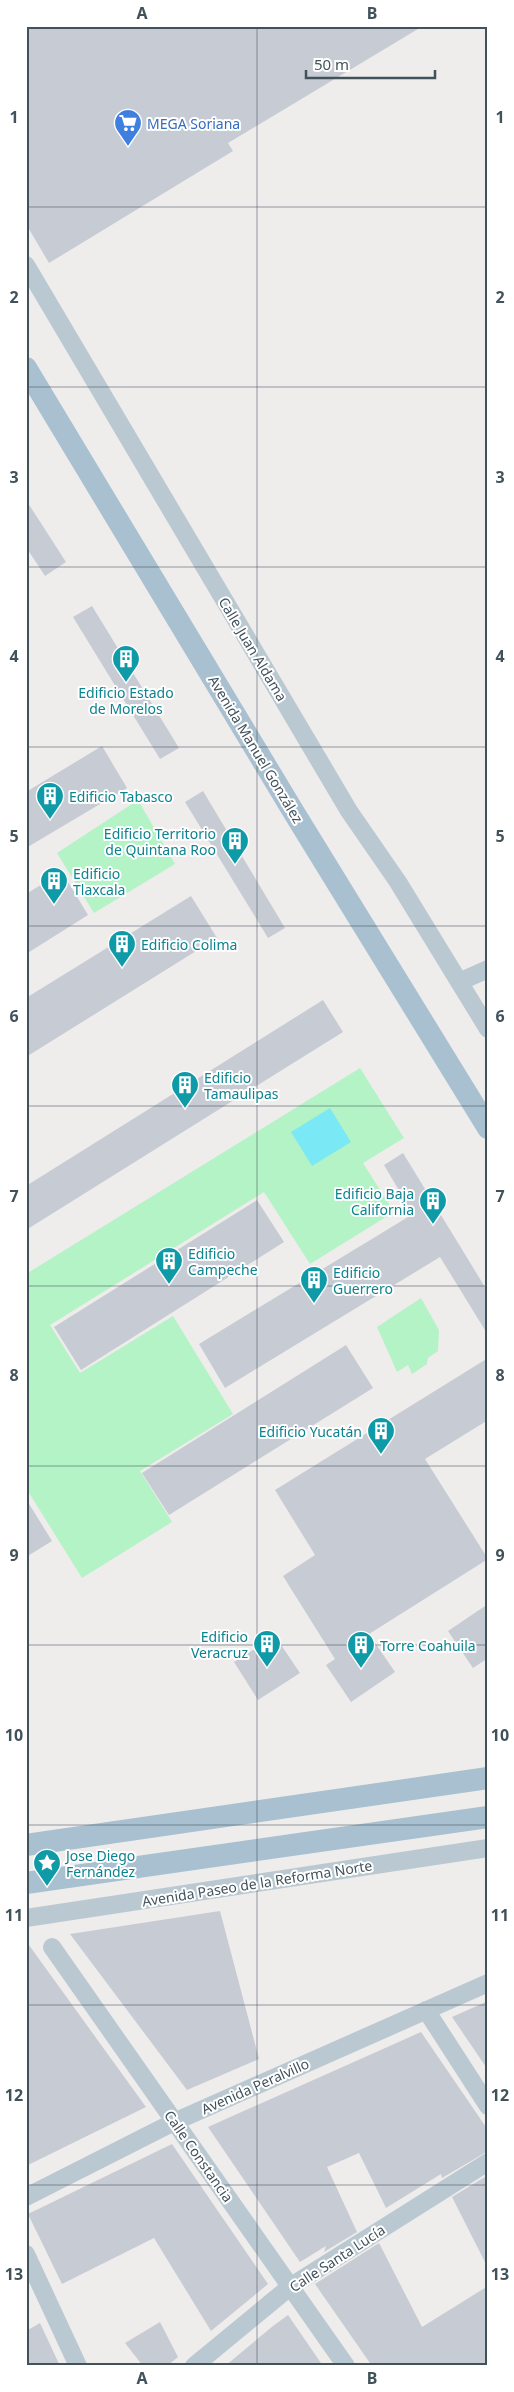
<svg xmlns="http://www.w3.org/2000/svg" width="514" height="2392" font-family="'Noto Sans',sans-serif">
<style>
.green{fill:#b4f3c6}
.water{fill:#7be8f5}
.building{fill:#c7cbd3}
.lines{fill:none;stroke-linecap:round;stroke-linejoin:round}
.minor{stroke:#bac9d1;stroke-width:18}
.major{stroke:#a8c0cf;stroke-width:22}
.grid{fill:none;stroke:#42525b;stroke-width:1;stroke-opacity:0.55}
.labels{text-anchor:middle;dominant-baseline:central;stroke-width:4;stroke-linejoin:round;paint-order:stroke}
.shop-label{font-size:14px;fill:#366cbe;stroke:#fff;text-anchor:start}
.street-label{font-size:14px;fill:#42525b;stroke:#fff}
.culture-label{font-size:14px;fill:#0d838f;stroke:#fff;text-anchor:start}
.neatline{fill:none;stroke:#42525b;stroke-width:2}
.grid-label{font-size:16px;text-anchor:middle;font-weight:bold;fill:#42525b}
</style>
<rect width="100%" height="100%" fill="#efecec"/>
<!-- green -->
<path class="green" d="M 138,800 L 175,864 L 94,913 L 57,853 Z
M 360,1068 L 404,1138 L 363,1163 L 394,1212 L 310,1264 L 264,1192 L 50,1325 L 80,1373 L 173,1316 L 233,1414 L 140,1471 L 172,1522 L 82,1578 L 26,1488 L 26,1274 Z
M 421,1298 L 439,1330 L 438,1351 L 428,1358 L 427,1364 L 412,1374 L 408,1365 L 397,1372 L 377,1327 Z"/>
<!-- water -->
<path class="water" d="M 330,1108 L 351,1142 L 312,1166 L 291,1132 Z"/>
<!-- building -->
<path class="building" d="M 26,26 L 423,26 L 228,143 L 233,151 L 49,263 L 26,224 Z
M 26,500 L 66,562 L 45,576 L 26,547 Z
M 92,606 L 179,748 L 160,759 L 73,617 Z
M 102,746 L 127,788 L 26,848 L 26,792 Z
M 203,791 L 285,928 L 268,938 L 185,802 Z
M 62,872 L 88,915 L 26,954 L 26,894 Z
M 191,896 L 217,938 L 26,1057 L 26,998 Z
M 323,1000 L 343,1032 L 26,1230 L 26,1186 Z
M 403,1153 L 488,1292 L 488,1335 L 440,1257 L 225,1388 L 199,1344 L 413,1214 L 384,1165 Z
M 257,1200 L 284,1242 L 81,1370 L 54,1327 Z
M 346,1345 L 373,1388 L 169,1515 L 142,1473 Z
M 488,1358 L 488,1420 L 425,1459 L 488,1559 L 369,1634 L 395,1672 L 351,1702 L 326,1665 L 335,1659 L 283,1576 L 315,1555 L 275,1490 Z
M 26,1499 L 52,1541 L 26,1557 Z
M 488,1604 L 488,1658 L 473,1668 L 448,1631 Z
M 275,1636 L 300,1673 L 258,1700 L 234,1662 Z
M 220,1911 L 259,2059 L 187,2090 L 70,1934 Z
M 26,1941 L 146,2107 L 26,2166 Z
M 488,2001 L 488,2070 L 452,2017 Z
M 421,2032 L 488,2130 L 488,2151 L 442,2178 L 441,2174 L 386,2208 L 359,2153 L 327,2167 L 357,2232 L 324,2252 L 326,2246 L 300,2262 L 208,2127 Z
M 172,2144 L 268,2284 L 211,2331 L 154,2238 L 62,2284 L 28,2214 Z
M 488,2175 L 488,2268 L 452,2197 Z
M 379,2243 L 422,2327 L 488,2286 L 488,2366 L 372,2366 L 315,2284 Z
M 288,2315 L 323,2366 L 225,2366 L 273,2326 Z
M 160,2322 L 178,2357 L 167,2366 L 143,2366 L 125,2343 Z
M 40,2323 L 60,2366 L 26,2366 L 26,2331 Z"/>
<g class="lines">
<!-- minor -->
<path class="minor" d="M 26,265 L 349,811 L 398,882 L 488,1029
M 459,982 L 488,969
M 26,1918 L 488,1848
M 52,1947 L 346,2366
M 426,2010 L 488,2106
M 26,2197 L 174,2122 L 488,1983
M 26,2254 L 78,2366
M 194,2366 L 291,2286 L 488,2162"/>
<!-- major -->
<path class="major" d="M 26,368 L 293,811 L 488,1128
M 26,1845 L 488,1778
M 26,1883 L 488,1817"/>
</g>
<!-- grid -->
<path class="grid" d="M 257,26 L 257,2366M 26,207 L 488,207M 26,387 L 488,387M 26,567 L 488,567M 26,747 L 488,747M 26,926 L 488,926M 26,1106 L 488,1106M 26,1286 L 488,1286M 26,1466 L 488,1466M 26,1645 L 488,1645M 26,1825 L 488,1825M 26,2005 L 488,2005M 26,2185 L 488,2185"/>
<!-- icons -->
<defs>
<symbol id="supermarket-pin" viewBox="-11 -11 22 30"><path d="M0 17L-7.5 6A9.5 9.5 0 1 1 7.5 6Z" fill="#3f7fe0" stroke="#fff"/><path d="M-6-5.5h2.5l.6 2H6L4.5 2H-2.5L-4.4-4H-6ZM-1.5 3.2a1.3 1.3 0 1 0 .1 0ZM3 3.2a1.3 1.3 0 1 0 .1 0Z" fill="#fff"/></symbol>
<symbol id="building-pin" viewBox="-11 -11 22 30"><path d="M0 17L-7.5 6A9.5 9.5 0 1 1 7.5 6Z" fill="#0f9aa8" stroke="#fff"/><path d="M-4-6H4V6H1V3H-1V6H-4ZM-2.5-4.3h1.7v1.8h-1.7ZM.8-4.3h1.7v1.8H.8ZM-2.5-1h1.7V.8h-1.7ZM.8-1h1.7V.8H.8Z" fill="#fff"/></symbol>
<symbol id="sight-pin" viewBox="-11 -11 22 30"><path d="M0 17L-7.5 6A9.5 9.5 0 1 1 7.5 6Z" fill="#0f9aa8" stroke="#fff"/><path d="M0-6L1.8-2.2L6-1.7L2.9 1.2L3.7 5.4L0 3.3L-3.7 5.4L-2.9 1.2L-6-1.7L-1.8-2.2Z" fill="#fff"/></symbol>
</defs>
<g fill-rule="evenodd">
<use href="#supermarket-pin" x="112" y="107" width="32" height="43"/>
<use href="#building-pin" x="110" y="643" width="32" height="43"/>
<use href="#building-pin" x="34" y="780" width="32" height="43"/>
<use href="#building-pin" x="219" y="825" width="32" height="43"/>
<use href="#building-pin" x="38" y="865" width="32" height="43"/>
<use href="#building-pin" x="106" y="928" width="32" height="43"/>
<use href="#building-pin" x="169" y="1069" width="32" height="43"/>
<use href="#building-pin" x="417" y="1185" width="32" height="43"/>
<use href="#building-pin" x="153" y="1245" width="32" height="43"/>
<use href="#building-pin" x="298" y="1264" width="32" height="43"/>
<use href="#building-pin" x="365" y="1415" width="32" height="43"/>
<use href="#building-pin" x="251" y="1628" width="32" height="43"/>
<use href="#building-pin" x="345" y="1629" width="32" height="43"/>
<use href="#sight-pin" x="31" y="1847" width="32" height="43"/>
</g>
<g class="labels">
<!-- shop labels -->
<g class="shop-label">
<text x="147" y="123">MEGA Soriana</text>
</g>
<!-- street labels -->
<g class="street-label">
<text transform="translate(253 649) rotate(59)">Calle Juan Aldama</text>
<text transform="translate(256 749) rotate(59)">Avenida Manuel González</text>
<text transform="translate(257 1883) rotate(-9)">Avenida Paseo de la Reforma Norte</text>
<text transform="translate(255 2086) rotate(-24)">Avenida Peralvillo</text>
<text transform="translate(199 2156) rotate(55)">Calle Constancia</text>
<text transform="translate(337 2258) rotate(-33)">Calle Santa Lucía</text>
</g>
<!-- culture labels -->
<g class="culture-label">
<text x="126" y="692" text-anchor="middle">Edificio Estado<tspan x="126" dy="16">de Morelos</tspan></text>
<text x="69" y="796">Edificio Tabasco</text>
<text x="216" y="833" text-anchor="end">Edificio Territorio<tspan x="216" dy="16">de Quintana Roo</tspan></text>
<text x="73" y="873">Edificio<tspan x="73" dy="16">Tlaxcala</tspan></text>
<text x="141" y="944">Edificio Colima</text>
<text x="204" y="1077">Edificio<tspan x="204" dy="16">Tamaulipas</tspan></text>
<text x="414" y="1193" text-anchor="end">Edificio Baja<tspan x="414" dy="16">California</tspan></text>
<text x="188" y="1253">Edificio<tspan x="188" dy="16">Campeche</tspan></text>
<text x="333" y="1272">Edificio<tspan x="333" dy="16">Guerrero</tspan></text>
<text x="362" y="1431" text-anchor="end">Edificio Yucatán</text>
<text x="248" y="1636" text-anchor="end">Edificio<tspan x="248" dy="16">Veracruz</tspan></text>
<text x="380" y="1645">Torre Coahuila</text>
<text x="66" y="1855">Jose Diego<tspan x="66" dy="16">Fernández</tspan></text>
</g>
</g>
<!-- border -->
<rect width="514" height="2392" fill="none" stroke="#ffffff" stroke-width="55"/>
<!-- scale -->
<path d="M306 70v8h129v-8" fill="none" stroke="#42525b" stroke-width="2.5"/>
<text x="314" y="70" font-size="15" fill="#42525b" stroke="#ffffff" stroke-width="4" paint-order="stroke">50 m</text>
<rect x="28" y="28" width="458" height="2336" class="neatline"/>
<g class="grid-label">
<text x="142" y="19">A</text>
<text x="372" y="19">B</text>
<text x="14" y="123">1</text>
<text x="500" y="123">1</text>
<text x="14" y="303">2</text>
<text x="500" y="303">2</text>
<text x="14" y="483">3</text>
<text x="500" y="483">3</text>
<text x="14" y="662">4</text>
<text x="500" y="662">4</text>
<text x="14" y="842">5</text>
<text x="500" y="842">5</text>
<text x="14" y="1022">6</text>
<text x="500" y="1022">6</text>
<text x="14" y="1202">7</text>
<text x="500" y="1202">7</text>
<text x="14" y="1381">8</text>
<text x="500" y="1381">8</text>
<text x="14" y="1561">9</text>
<text x="500" y="1561">9</text>
<text x="14" y="1741">10</text>
<text x="500" y="1741">10</text>
<text x="14" y="1921">11</text>
<text x="500" y="1921">11</text>
<text x="14" y="2101">12</text>
<text x="500" y="2101">12</text>
<text x="14" y="2280">13</text>
<text x="500" y="2280">13</text>
<text x="142" y="2384">A</text>
<text x="372" y="2384">B</text>
</g>
</svg>
